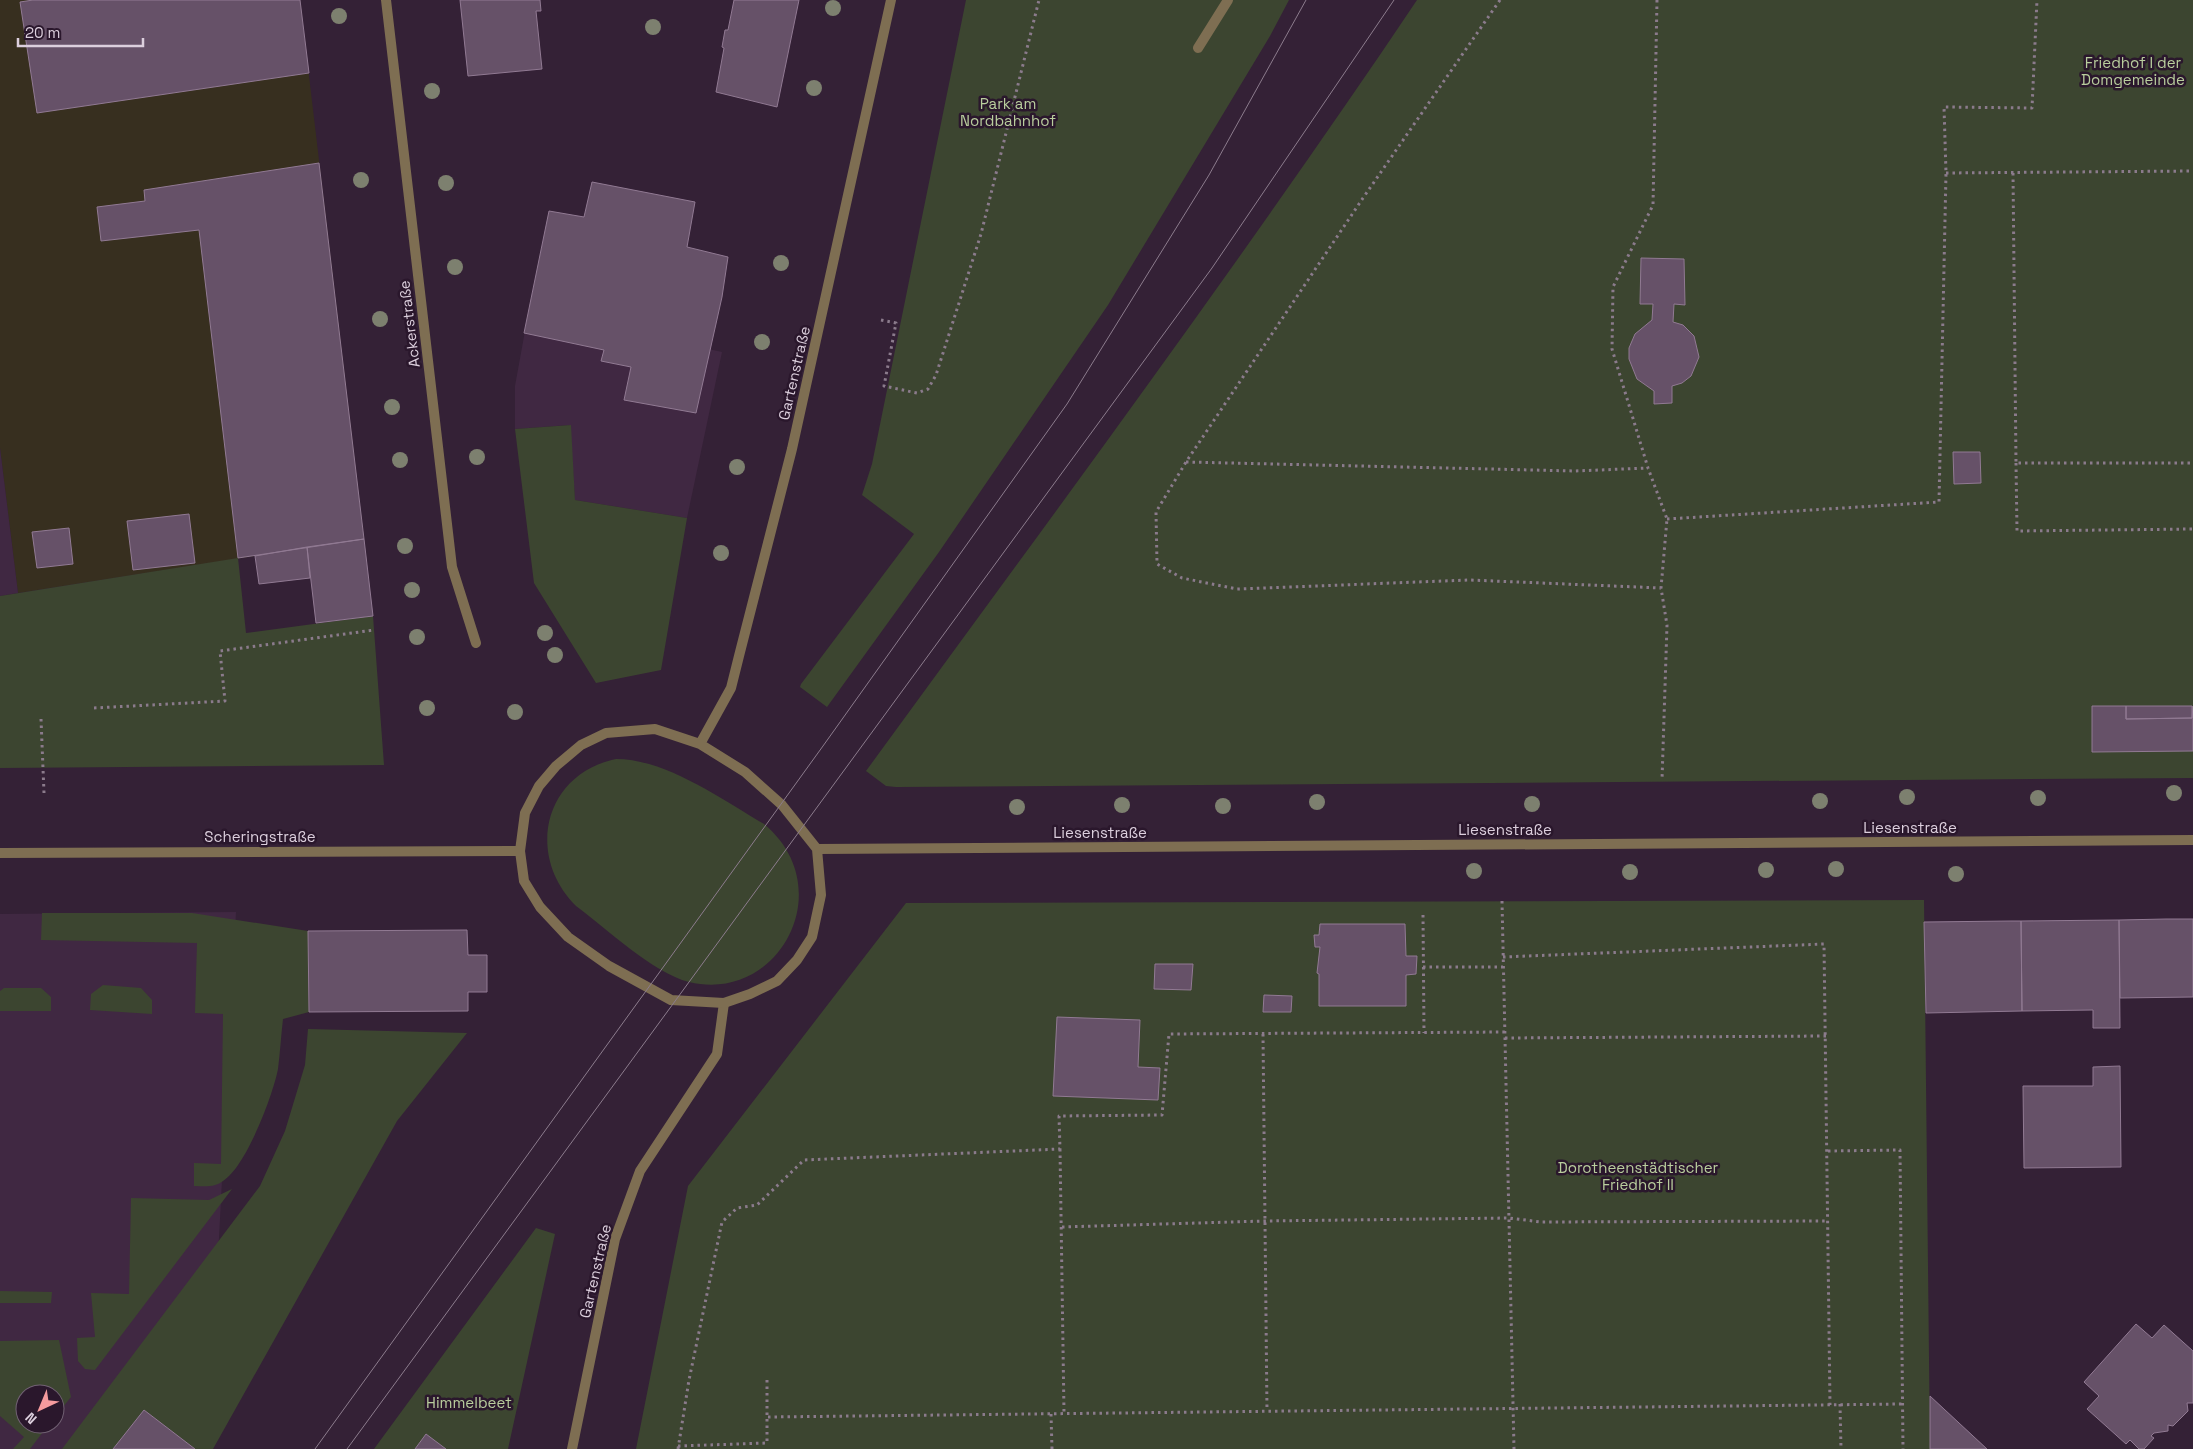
<svg xmlns="http://www.w3.org/2000/svg" width="2193" height="1449" font-family="'Space Grotesk',sans-serif">
<style>
.commercial{fill:#372f1f}
.built{fill:#402842;fill-rule:evenodd}
.green{fill:#3c4530}
.building{fill:#665168;stroke:#917a93}
.lines{fill:none;stroke-linecap:round;stroke-linejoin:round}
.path{stroke:#8b7b8c;stroke-width:3;stroke-dasharray:2.5 4;stroke-linecap:butt}
.service{stroke:#7e6e52;stroke-width:10}
.minor{stroke:#7e6e52;stroke-width:10}
.tertiary{stroke:#7e6e52;stroke-width:10}
.tram{stroke:#8c7c8d;stroke-width:1}
.tree{fill:#7d806f}
.labels{text-anchor:middle;dominant-baseline:central;stroke-width:5;stroke-linejoin:round;paint-order:stroke}
.park-label{font-size:15px;fill:#b9ce9d;stroke:#2a172c}
.street-label{font-size:15px;fill:#dccfdd;stroke:#2a172c}
</style>
<rect width="100%" height="100%" fill="#342136"/>
<!-- commercial -->
<path class="commercial" d="M 0,0 L 300,0 L 364,539 L 18,593 L 0,448 Z"/>
<!-- built -->
<path class="built" d="M 529,309 L 722,352 L 687,518 L 575,500 L 570,425 L 515,429 L 515,386 Z
M 0,448 L 18,593 L 0,596 Z
M 236,912 L 208,1449 L 0,1449 L 0,914 ZM 25,1394 L 55,1394 L 55,1424 L 25,1424 Z"/>
<!-- green -->
<path class="green" d="M 966,0 L 1289,0 L 1270,36 L 1108,305 L 939,552 L 827,707 L 800,687 L 801,684 L 914,534 L 862,495 L 872,464 Z
M 1417,0 L 2193,0 L 2193,778 L 896,787 L 886,786 L 866,771 C 1052,516 1241,262 1417,0 Z
M 571,425 L 575,500 L 687,518 L 661,670 L 596,683 L 534,583 L 515,429 Z
M 238,558 L 246,633 L 373,616 L 384,765 L 0,768 L 0,596 Z
M 616,759 C 666,759 721,799 764,824 C 841,888 779,1004 689,982 C 653,973 607,929 576,906 C 525,855 544,774 616,759 Z
M 1924,900 L 1930,1449 L 636,1449 L 688,1186 L 906,903 Z
M 42,913 L 192,913 L 308,931 L 309,1012 L 283,1019 C 281,1036 280,1053 278,1069 C 273,1095 246,1167 223,1181 C 214,1188 205,1186 194,1186 L 194,1163 L 221,1164 L 223,1014 L 195,1013 L 197,943 L 41,940 Z
M 103,985 L 141,988 L 152,1000 L 152,1014 L 90,1010 L 91,994 Z
M 4,988 L 41,988 L 51,997 L 51,1011 L 0,1011 L 0,991 Z
M 308,1029 L 467,1033 L 397,1121 L 213,1449 L 195,1449 L 144,1410 L 113,1449 L 62,1449 L 260,1186 L 285,1131 L 305,1065 Z
M 232,1189 L 95,1370 L 85,1369 L 78,1361 L 77,1338 L 95,1337 L 91,1293 L 129,1294 L 131,1198 L 209,1200 Z
M 536,1228 L 555,1234 L 508,1449 L 374,1449 Z
M 0,1291 L 52,1292 L 51,1303 L 0,1303 Z
M 59,1340 L 71,1397 L 55,1417 L 55,1394 L 25,1394 L 25,1424 L 49,1424 L 30,1449 L 13,1449 L 24,1437 L 0,1416 L 0,1341 Z"/>
<!-- building -->
<path class="building" d="M 33,0 L 300,0 L 309,73 L 37,113 L 20,2 Z
M 460,0 L 540,0 L 541,11 L 536,11 L 542,69 L 468,76 Z
M 734,0 L 799,0 L 777,107 L 716,92 L 724,48 L 722,47 L 725,30 L 728,30 Z
M 319,163 L 364,539 L 238,558 L 199,230 L 101,241 L 97,207 L 145,201 L 144,190 Z
M 592,182 L 695,202 L 687,247 L 728,257 L 722,297 L 696,413 L 624,400 L 631,367 L 601,361 L 604,350 L 524,333 L 549,211 L 584,217 Z
M 1641,258 L 1684,259 L 1685,305 L 1674,304 L 1673,322 L 1683,325 L 1694,336 L 1699,357 L 1691,376 L 1682,383 L 1672,386 L 1672,403 L 1654,404 L 1654,391 L 1637,379 L 1629,359 L 1629,348 L 1635,334 L 1652,320 L 1653,304 L 1640,304 Z
M 1953,452 L 1980,452 L 1981,483 L 1954,484 Z
M 189,514 L 195,563 L 133,570 L 127,521 Z
M 69,528 L 73,564 L 37,568 L 32,532 Z
M 364,539 L 373,616 L 316,623 L 307,547 Z
M 307,547 L 310,578 L 259,584 L 255,556 Z
M 2092,706 L 2126,706 L 2126,719 L 2192,718 L 2193,706 L 2193,751 L 2092,752 Z
M 2126,706 L 2192,706 L 2192,718 L 2126,719 Z
M 2166,919 L 2193,919 L 2193,997 L 2120,998 L 2119,920 Z
M 2119,920 L 2120,1028 L 2093,1028 L 2093,1010 L 2022,1011 L 2021,921 Z
M 2011,921 L 2021,921 L 2022,1011 L 1926,1013 L 1924,922 Z
M 1320,924 L 1405,924 L 1406,956 L 1417,956 L 1416,974 L 1406,975 L 1406,1006 L 1319,1006 L 1319,974 L 1317,973 L 1320,947 L 1315,947 L 1314,935 L 1319,935 Z
M 467,930 L 468,955 L 487,955 L 487,992 L 468,992 L 468,1011 L 309,1012 L 308,931 Z
M 1155,964 L 1193,964 L 1191,990 L 1154,989 Z
M 1264,995 L 1292,996 L 1291,1012 L 1263,1012 Z
M 1057,1017 L 1140,1020 L 1138,1067 L 1160,1068 L 1158,1100 L 1053,1096 Z
M 2120,1066 L 2121,1167 L 2024,1168 L 2023,1086 L 2093,1086 L 2093,1067 Z
M 2136,1324 L 2152,1338 L 2164,1325 L 2193,1351 L 2193,1403 L 2187,1403 L 2188,1411 L 2173,1426 L 2168,1425 L 2168,1431 L 2154,1433 L 2151,1436 L 2154,1438 L 2144,1449 L 2139,1449 L 2130,1440 L 2126,1444 L 2087,1409 L 2099,1396 L 2084,1382 Z
M 1930,1396 L 1987,1449 L 1930,1449 Z
M 144,1410 L 195,1449 L 113,1449 Z
M 426,1434 L 446,1449 L 415,1449 Z"/>
<g class="lines">
<!-- path -->
<path class="path" d="M 1500,0 L 1363,198 L 1186,462 L 1156,512 L 1157,564 L 1182,578 L 1237,589 L 1470,580 L 1661,588
M 1657,0 L 1653,205 L 1613,287 L 1612,349 L 1648,468 L 1667,519 L 1661,588 L 1667,625 L 1662,780
M 1946,173 L 2193,171
M 2013,173 L 2016,463 L 2193,463
M 881,320 L 896,323 L 884,386 L 917,393 L 928,389 L 936,375 L 981,234 L 1039,0
M 1186,462 L 1575,471 L 1648,468
M 2016,463 L 2017,531 L 2193,529
M 1667,519 L 1939,502 L 1946,173 L 1944,107 L 2032,108 L 2037,0
M 94,708 L 225,701 L 220,651 L 374,630
M 41,719 L 44,793
M 1502,901 L 1514,1449
M 1423,915 L 1424,1033
M 1503,957 L 1824,944 L 1830,1405
M 1423,967 L 1503,967
M 1263,1034 L 1267,1411
M 1505,1038 L 1826,1036
M 1060,1149 L 1064,1413
M 1828,1151 L 1900,1150 L 1903,1449
M 1062,1227 L 1265,1221 L 1509,1218 L 1541,1222 L 1827,1221
M 1840,1404 L 1841,1449
M 1051,1414 L 1052,1449
M 768,1417 L 1903,1404
M 678,1446 L 767,1443 L 767,1377
M 678,1449 L 689,1380 L 722,1222 L 737,1208 L 757,1205 L 804,1160 L 1060,1149 L 1059,1116 L 1162,1115 L 1169,1034 L 1505,1032"/>
<!-- service -->
<path class="service" d="M 1198,48 L 1228,0"/>
<!-- minor -->
<path class="minor" d="M 386,0 L 452,567 L 476,643
M 572,1449 L 615,1239 L 640,1171 L 717,1054 L 724,1003"/>
<!-- tertiary -->
<path class="tertiary" d="M 655,729 L 700,744 L 745,772 L 782,805 L 817,849 L 821,895 L 812,937 L 797,960 L 777,981 L 750,994 L 724,1003 L 671,1000 L 609,966 L 568,937 L 540,907 L 524,881 L 520,851 L 525,813 L 539,786 L 556,766 L 581,745 L 606,733 Z
M 700,744 L 731,688 L 739,656 L 792,449 L 891,0
M 817,849 L 2193,840
M 0,853 L 520,851"/>
<!-- tram -->
<path class="tram" d="M 315,1449 L 823,746 L 1067,404 L 1209,175 L 1306,0
M 347,1449 L 1212,268 L 1394,0"/>
</g>
<!-- trees -->
<g class="tree">
<circle cx="833" cy="8" r="8"/>
<circle cx="339" cy="16" r="8"/>
<circle cx="653" cy="27" r="8"/>
<circle cx="814" cy="88" r="8"/>
<circle cx="432" cy="91" r="8"/>
<circle cx="361" cy="180" r="8"/>
<circle cx="446" cy="183" r="8"/>
<circle cx="781" cy="263" r="8"/>
<circle cx="455" cy="267" r="8"/>
<circle cx="380" cy="319" r="8"/>
<circle cx="762" cy="342" r="8"/>
<circle cx="392" cy="407" r="8"/>
<circle cx="477" cy="457" r="8"/>
<circle cx="400" cy="460" r="8"/>
<circle cx="737" cy="467" r="8"/>
<circle cx="405" cy="546" r="8"/>
<circle cx="721" cy="553" r="8"/>
<circle cx="412" cy="590" r="8"/>
<circle cx="545" cy="633" r="8"/>
<circle cx="417" cy="637" r="8"/>
<circle cx="555" cy="655" r="8"/>
<circle cx="427" cy="708" r="8"/>
<circle cx="515" cy="712" r="8"/>
<circle cx="2174" cy="793" r="8"/>
<circle cx="1907" cy="797" r="8"/>
<circle cx="2038" cy="798" r="8"/>
<circle cx="1820" cy="801" r="8"/>
<circle cx="1317" cy="802" r="8"/>
<circle cx="1532" cy="804" r="8"/>
<circle cx="1122" cy="805" r="8"/>
<circle cx="1223" cy="806" r="8"/>
<circle cx="1017" cy="807" r="8"/>
<circle cx="1836" cy="869" r="8"/>
<circle cx="1766" cy="870" r="8"/>
<circle cx="1474" cy="871" r="8"/>
<circle cx="1630" cy="872" r="8"/>
<circle cx="1956" cy="874" r="8"/>
</g>
<g class="labels">
<!-- park labels -->
<g class="park-label">
<text x="2133" y="62">Friedhof I der<tspan x="2133" dy="17">Domgemeinde</tspan></text>
<text x="1008" y="103">Park am<tspan x="1008" dy="17">Nordbahnhof</tspan></text>
<text x="1638" y="1167">Dorotheenstädtischer<tspan x="1638" dy="17">Friedhof II</tspan></text>
<text x="469" y="1402">Himmelbeet</text>
</g>
<!-- street labels -->
<g class="street-label">
<text transform="translate(409 324) rotate(-97)">Ackerstraße</text>
<text transform="translate(794 373) rotate(-77)">Gartenstraße</text>
<text x="1910" y="827">Liesenstraße</text>
<text x="1505" y="829">Liesenstraße</text>
<text x="1100" y="832">Liesenstraße</text>
<text x="260" y="836">Scheringstraße</text>
<text transform="translate(595 1271) rotate(-77)">Gartenstraße</text>
</g>
</g>
<!-- north arrow -->
<g transform="translate(40 1409) rotate(224)"><circle r="24" fill="#2a172c" stroke="#716173"/>
<path d="M0-4L9 19L0 12L-9 19Z" fill="#f59b9e"/>
<text y="-8" font-size="14" font-weight="bold" text-anchor="middle" fill="#dccfdd">N</text>
</g>
<!-- scale -->
<path d="M18 38v8h125v-8" fill="none" stroke="#dccfdd" stroke-width="2.5"/>
<text x="25" y="38" font-size="15" fill="#dccfdd" stroke="#2a172c" stroke-width="4" paint-order="stroke">20 m</text>
</svg>
